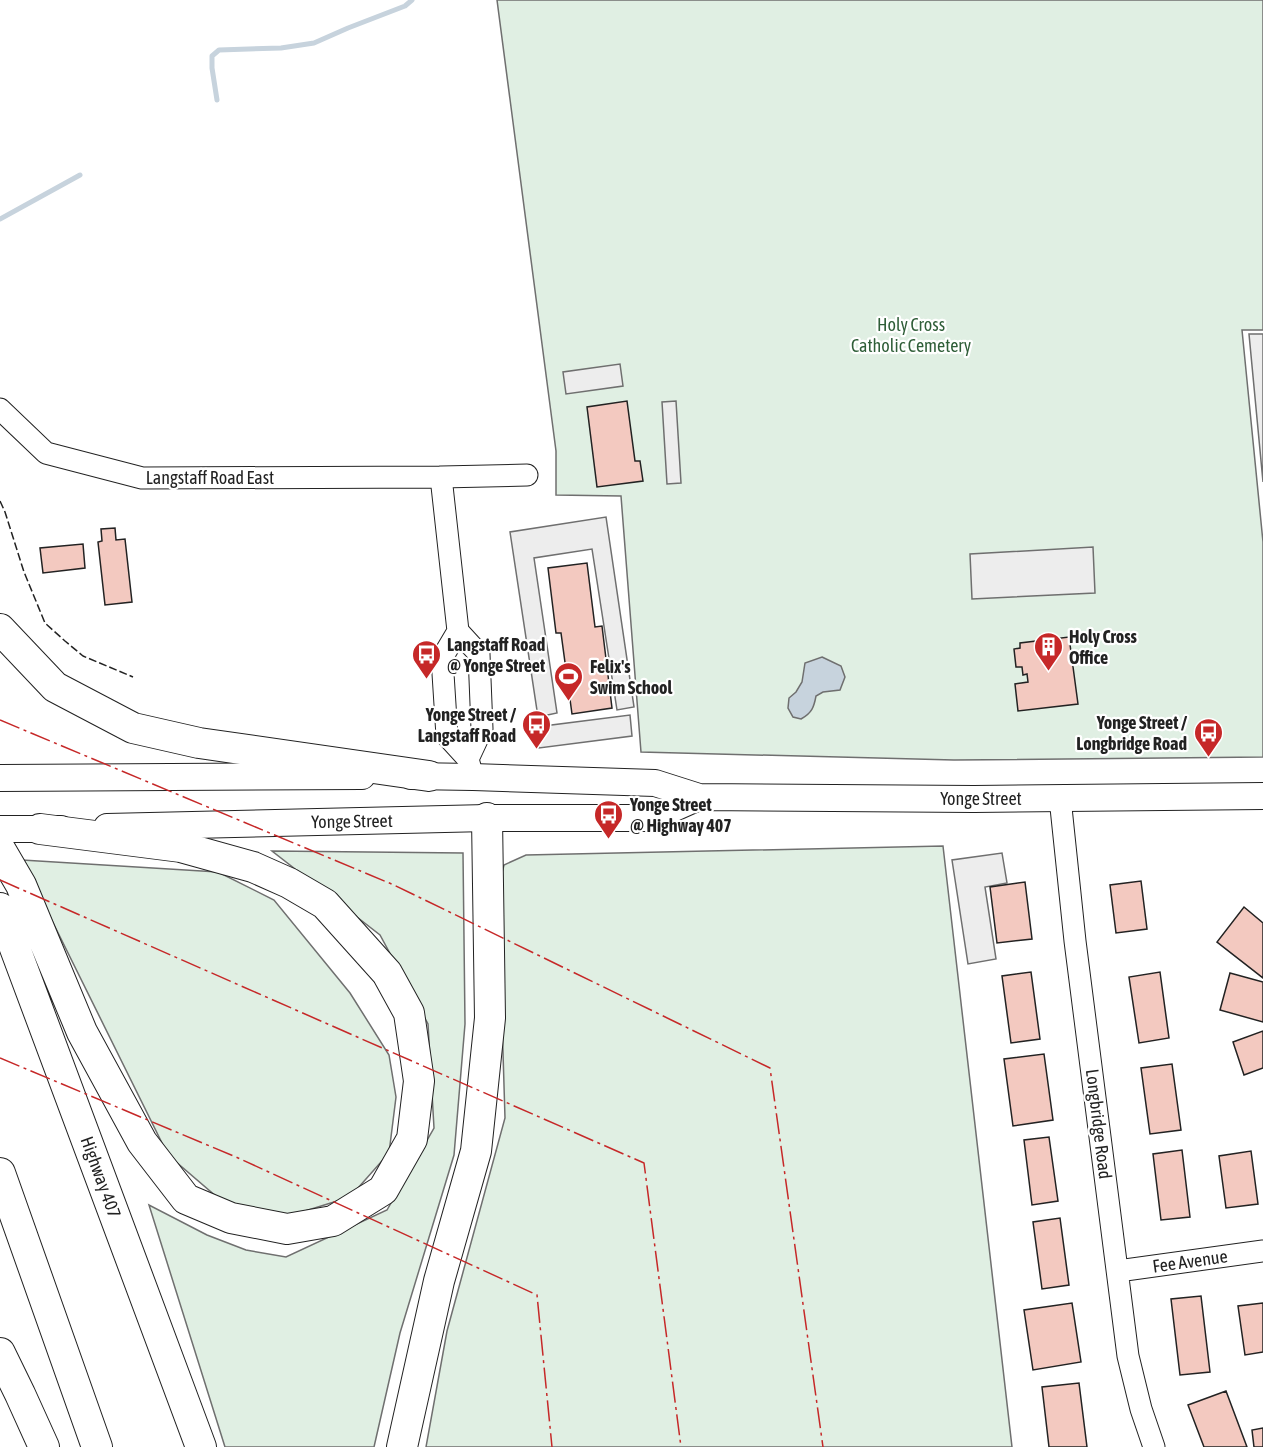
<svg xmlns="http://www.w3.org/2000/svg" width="1263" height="1447" font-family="'Asap Condensed',sans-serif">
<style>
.green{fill:#e0efe3;stroke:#6f6f6f;stroke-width:1.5}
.parking{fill:#ededed;stroke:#6f6f6f;stroke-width:1.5}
.water{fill:#c7d3dd;stroke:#6f6f6f;stroke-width:1.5}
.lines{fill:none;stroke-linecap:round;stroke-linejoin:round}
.stream{stroke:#c7d3dd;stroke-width:5}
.building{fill:#f3c9c0;stroke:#222;stroke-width:1.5}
.minor-casing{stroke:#222;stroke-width:23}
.major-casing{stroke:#222;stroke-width:28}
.highway-casing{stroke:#222;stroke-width:32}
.minor{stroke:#fff;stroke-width:21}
.major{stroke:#fff;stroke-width:26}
.highway{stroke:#fff;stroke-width:30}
.fence{stroke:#222;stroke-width:1.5;stroke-dasharray:8 3;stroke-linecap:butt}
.power{stroke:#c62828;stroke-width:1.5;stroke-dasharray:21 4.5 3 4.5;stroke-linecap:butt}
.labels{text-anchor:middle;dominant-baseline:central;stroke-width:4.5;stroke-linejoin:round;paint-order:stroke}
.park-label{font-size:18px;fill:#2f5e38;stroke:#fff}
.street-label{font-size:18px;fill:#222;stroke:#fff}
.poi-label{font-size:18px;font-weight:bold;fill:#222;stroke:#fff;text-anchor:start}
</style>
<rect width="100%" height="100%" fill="#fff"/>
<!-- green -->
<path class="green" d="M 497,0 L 1263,0 L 1263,330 L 1242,330 L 1263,542 L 1263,757 L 954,760 L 641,752 L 621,496 L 556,495 L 556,451 Z
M 943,846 L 1012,1447 L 426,1447 L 447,1331 L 505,1118 L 498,888 L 504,865 L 526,855 Z
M 272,851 L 463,853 L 465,1024 L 454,1155 L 400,1333 L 374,1447 L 225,1447 L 149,1205 L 207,1235 L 246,1250 L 286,1257 L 387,1210 L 434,1128 L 428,1024 L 380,935 Z
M 22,860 L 218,872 L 274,900 L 350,993 L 389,1055 L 396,1097 L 389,1153 L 350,1197 L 289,1216 L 224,1203 L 168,1155 Z"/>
<!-- parking -->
<path class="parking" d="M 1249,334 L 1263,334 L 1263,482 Z
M 620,364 L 623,386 L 566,394 L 563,372 Z
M 676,401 L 681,483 L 667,484 L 662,402 Z
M 606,517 L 634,707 L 617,710 L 592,549 L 534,558 L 557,713 L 538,717 L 510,532 Z
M 1093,547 L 1095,593 L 972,599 L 970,554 Z
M 630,715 L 632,736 L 539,748 L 536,727 Z
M 1002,853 L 1007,883 L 985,887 L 996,959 L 968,964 L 952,860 Z"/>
<!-- water -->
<path class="water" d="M 822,657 L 841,666 L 845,677 L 840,690 L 823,692 L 816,696 C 814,707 812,713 801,719 L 793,717 L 788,708 L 789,698 L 796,692 L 802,682 L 805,663 Z"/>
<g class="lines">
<!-- stream -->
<path class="stream" d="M 217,100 L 212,68 L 212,56 L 219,50 L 281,48 L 314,43 L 348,28 L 405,6 L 412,0
M 0,219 L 80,175"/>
</g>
<!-- building -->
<path class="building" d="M 627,401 L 635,461 L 640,461 L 643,481 L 597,487 L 587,407 Z
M 115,528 L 116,540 L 125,539 L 132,602 L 105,605 L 98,542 L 102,541 L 101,529 Z
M 83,544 L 85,568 L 43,573 L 40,548 Z
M 587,563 L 595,627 L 602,626 L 612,708 L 572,714 L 561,633 L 556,633 L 548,568 Z
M 1069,637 L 1078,704 L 1018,711 L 1015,684 L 1028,682 L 1027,674 L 1023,675 L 1022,667 L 1016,667 L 1014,649 L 1020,648 L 1020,643 Z
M 1141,881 L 1147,929 L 1116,933 L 1110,885 Z
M 1025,882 L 1032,939 L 997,943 L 990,887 Z
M 1244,907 L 1263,923 L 1263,978 L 1217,942 Z
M 1031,972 L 1040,1039 L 1011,1043 L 1002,976 Z
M 1160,972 L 1169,1038 L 1139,1043 L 1129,977 Z
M 1230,973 L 1263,982 L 1263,1022 L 1220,1010 Z
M 1263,1031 L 1263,1068 L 1244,1075 L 1233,1042 Z
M 1044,1054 L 1053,1120 L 1013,1126 L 1004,1059 Z
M 1172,1064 L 1181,1130 L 1150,1134 L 1141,1068 Z
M 1049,1137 L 1058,1201 L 1032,1205 L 1024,1140 Z
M 1182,1150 L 1190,1217 L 1161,1220 L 1153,1154 Z
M 1251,1151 L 1258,1204 L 1226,1208 L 1219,1156 Z
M 1060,1218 L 1069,1285 L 1042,1289 L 1033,1222 Z
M 1201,1296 L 1210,1372 L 1180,1375 L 1171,1299 Z
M 1072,1303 L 1081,1362 L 1033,1370 L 1024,1310 Z
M 1263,1303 L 1263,1352 L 1245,1355 L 1238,1306 Z
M 1079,1383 L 1087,1447 L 1049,1447 L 1042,1387 Z
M 1226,1391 L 1247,1447 L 1204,1447 L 1188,1405 Z
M 1263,1428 L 1263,1447 L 1254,1447 L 1252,1430 Z"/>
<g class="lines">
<defs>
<path id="minor" d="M 0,409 L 46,453 L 142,478 L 441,477 L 527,475
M 441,477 L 458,631 L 479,654 L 482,729 L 468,759
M 458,631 L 442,658 L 447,736 L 468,759 L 471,770
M 1060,798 L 1075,941 L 1128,1356 L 1141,1409 L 1154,1447
M 1118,1271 L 1263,1251"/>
<path id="major" d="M 411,776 L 473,777 L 655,783 L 699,797 L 974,799 L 1263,796
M 0,778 L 362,776
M 107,827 L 487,818 L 652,818 L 699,797
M 0,829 L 61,829"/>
<path id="highway" d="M 0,629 L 55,687 L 133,728 L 199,743 L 429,776
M 0,849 L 21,885 L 82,1032 L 142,1142 L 186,1199 L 231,1218 L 287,1229 L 333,1221 L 383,1190 L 412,1139 L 419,1081 L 409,1013 L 387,973 L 325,904 L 289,883 L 253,867 L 181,847 L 40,829
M 0,908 L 201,1447
M 0,1173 L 97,1447
M 0,1353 L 20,1394 L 44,1447
M 402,1447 L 439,1281 L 476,1151 L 490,1018 L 487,818"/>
</defs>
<!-- minor casing -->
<use href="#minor" class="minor-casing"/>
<!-- major casing -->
<use href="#major" class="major-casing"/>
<!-- highway casing -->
<use href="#highway" class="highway-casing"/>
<!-- minor -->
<use href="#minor" class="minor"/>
<!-- major -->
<use href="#major" class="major"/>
<!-- highway -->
<use href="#highway" class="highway"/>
<!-- fence -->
<path class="fence" d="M 0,501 L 5,512 L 24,572 L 45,623 L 65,641 L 83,656 L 133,677"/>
<!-- power -->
<path class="power" d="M 0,720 L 394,885 L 770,1068 L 823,1447
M 0,880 L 644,1163 L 681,1447
M 0,1058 L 236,1157 L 537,1295 L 552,1447"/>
</g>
<!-- icons -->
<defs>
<symbol id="building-pin" viewBox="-11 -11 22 30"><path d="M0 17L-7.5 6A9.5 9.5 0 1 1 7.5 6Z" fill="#c62828" stroke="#fff"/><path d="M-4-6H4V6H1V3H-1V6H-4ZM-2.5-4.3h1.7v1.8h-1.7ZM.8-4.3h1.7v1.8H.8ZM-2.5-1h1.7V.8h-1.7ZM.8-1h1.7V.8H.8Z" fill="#fff"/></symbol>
<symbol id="bus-pin" viewBox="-11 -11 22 30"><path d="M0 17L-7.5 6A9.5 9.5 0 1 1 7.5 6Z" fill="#c62828" stroke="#fff"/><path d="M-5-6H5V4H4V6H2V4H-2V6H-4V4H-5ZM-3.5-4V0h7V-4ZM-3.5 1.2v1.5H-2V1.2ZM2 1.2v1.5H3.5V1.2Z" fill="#fff"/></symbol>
<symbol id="stadium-pin" viewBox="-11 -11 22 30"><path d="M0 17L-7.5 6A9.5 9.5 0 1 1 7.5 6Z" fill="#c62828" stroke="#fff"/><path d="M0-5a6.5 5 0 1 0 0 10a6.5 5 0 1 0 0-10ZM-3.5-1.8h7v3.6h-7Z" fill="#fff"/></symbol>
</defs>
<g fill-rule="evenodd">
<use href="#building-pin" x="1032" y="630" width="33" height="45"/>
<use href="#bus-pin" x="410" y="638" width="33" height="45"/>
<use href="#stadium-pin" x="552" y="660" width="33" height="45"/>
<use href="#bus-pin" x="520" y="708" width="33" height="45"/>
<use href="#bus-pin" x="1192" y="716" width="33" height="45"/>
<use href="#bus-pin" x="592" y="798" width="33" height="45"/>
</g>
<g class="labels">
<!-- park labels -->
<g class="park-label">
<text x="911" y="324">Holy Cross<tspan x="911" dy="21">Catholic Cemetery</tspan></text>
</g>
<!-- street labels -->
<g class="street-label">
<text x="210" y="477">Langstaff Road East</text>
<text x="981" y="798">Yonge Street</text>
<text transform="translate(352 821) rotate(-1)">Yonge Street</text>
<text transform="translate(1099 1124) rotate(83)">Longbridge Road</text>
<text transform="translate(101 1177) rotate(70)">Highway 407</text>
<text transform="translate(1190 1261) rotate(-8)">Fee Avenue</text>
</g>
<!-- poi labels -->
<g class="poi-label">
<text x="1069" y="636">Holy Cross<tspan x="1069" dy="21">Office</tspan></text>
<text x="447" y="644">Langstaff Road<tspan x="447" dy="21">@ Yonge Street</tspan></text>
<text x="590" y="666">Felix's<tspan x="590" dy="21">Swim School</tspan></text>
<text x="516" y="714" text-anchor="end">Yonge Street /<tspan x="516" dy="21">Langstaff Road</tspan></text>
<text x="1187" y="722" text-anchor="end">Yonge Street /<tspan x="1187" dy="21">Longbridge Road</tspan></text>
<text x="630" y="804">Yonge Street<tspan x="630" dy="21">@ Highway 407</tspan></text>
</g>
</g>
</svg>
